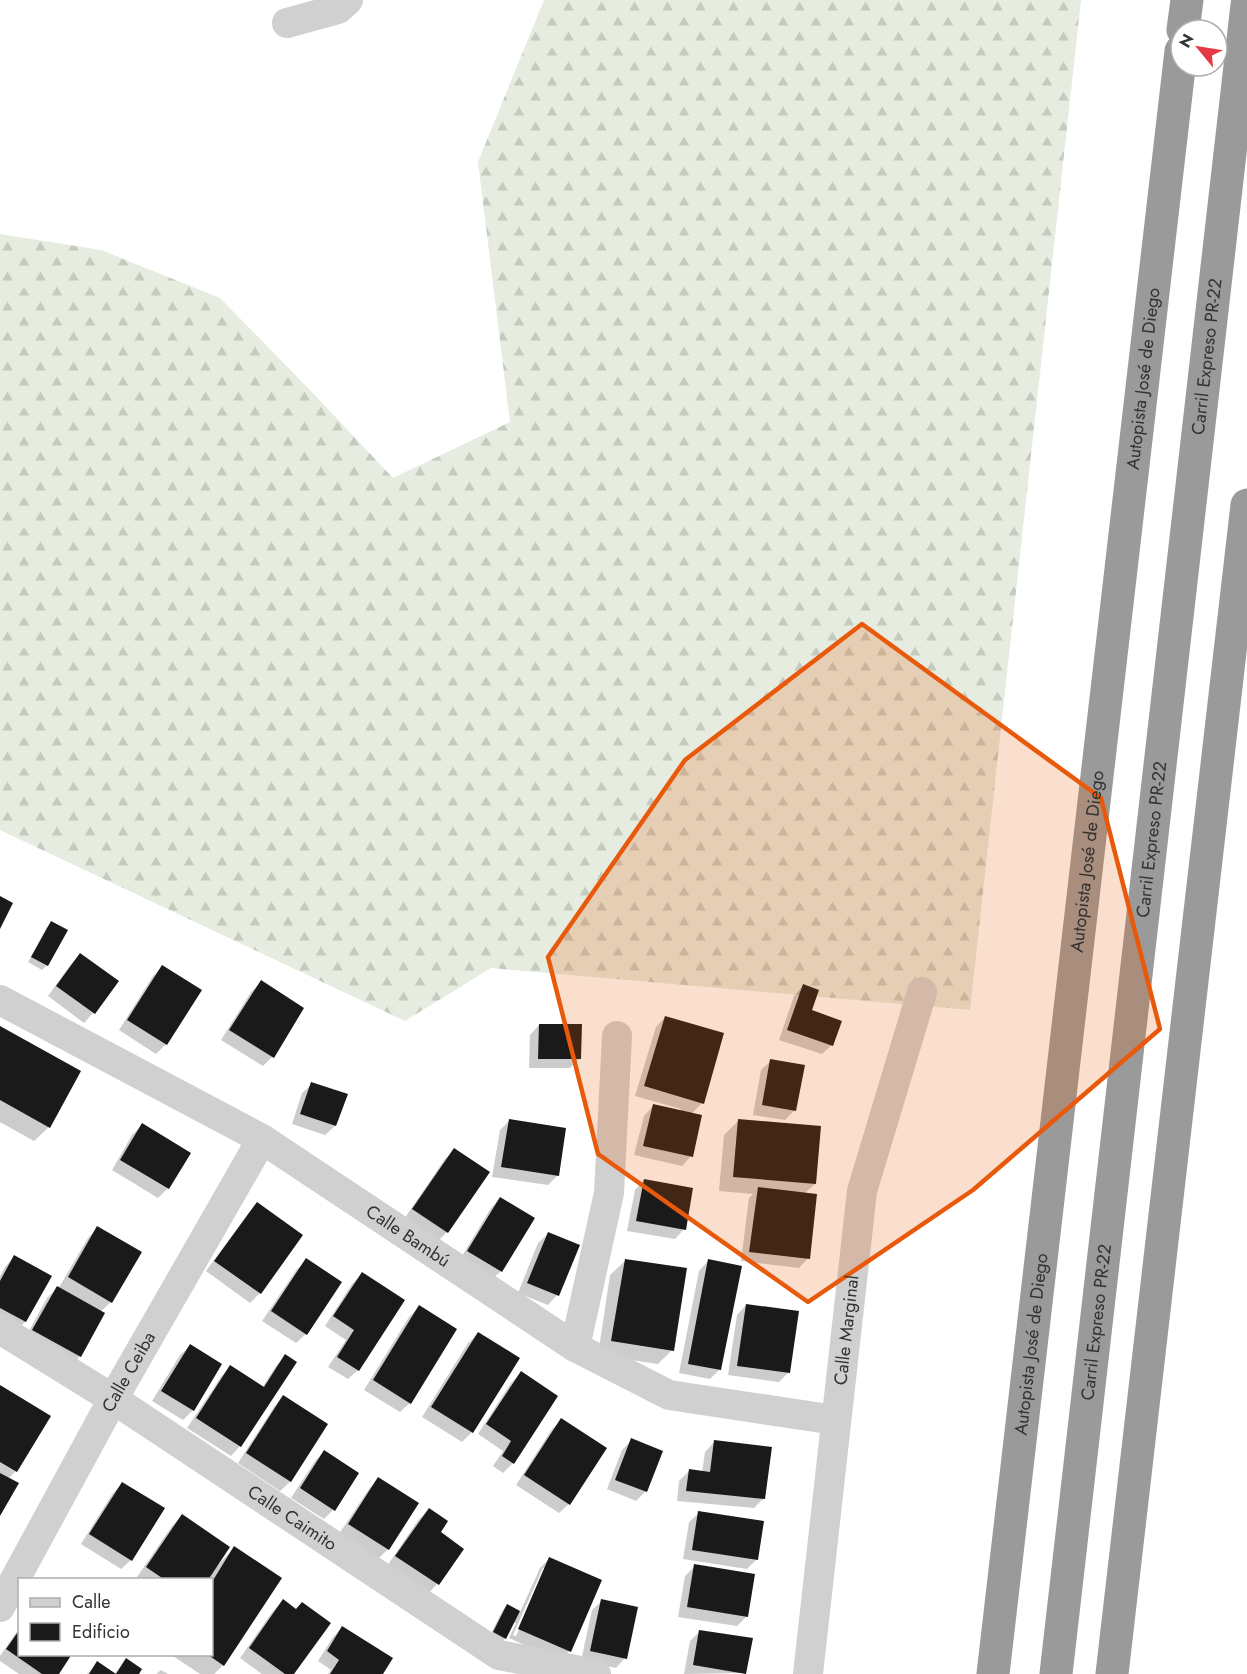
<svg xmlns="http://www.w3.org/2000/svg" width="1247" height="1674" font-family="Jost,sans-serif">
<style>
.forest{fill:url(#forest-firs)}
.shadow{fill:#0003;fill-rule:evenodd}
.building{fill:#1a1a1a}
.lines{fill:none;stroke-linecap:round;stroke-linejoin:round}
.street{stroke:#d0d0d0;stroke-width:30}
.highway{stroke:#9a9a9a;stroke-width:33}
.marked{fill:#e8590c;fill-opacity:0.2;stroke:#e8590c;stroke-width:4.5;stroke-linejoin:round}
.labels{text-anchor:middle;dominant-baseline:central;stroke-width:6;stroke-linejoin:round;paint-order:stroke}
.street-label{font-size:18px;fill:#333;stroke:#fff}
</style>
<defs>
<pattern id="forest-firs" width="22" height="20" patternUnits="userSpaceOnUse" patternTransform="scale(1.5)"><rect width="22" height="20" fill="#e6ecdf"/><path d="M5 1l3.5 6h-7zM16 11l3.5 6h-7z" fill="#c6cbc0"/></pattern>
</defs>
<rect width="100%" height="100%" fill="#fff"/>
<!-- forest -->
<path class="forest" d="M 544,0 L 1081,0 L 970,1010 L 491,968 L 405,1021 L 0,830 L 0,234 L 101,250 L 220,298 L 309,389 L 393,478 L 510,422 L 478,162 Z"/>
<!-- shadow -->
<path class="shadow" d="M 52,923 L 66,931 L 47,965 L 42,970 L 28,962 L 47,927 Z
M 80,955 L 117,982 L 93,1013 L 84,1023 L 48,996 L 71,964 Z
M 162,967 L 166,1044 L 156,1054 L 119,1030 L 153,976 Z
M 261,982 L 272,1057 L 263,1066 L 221,1040 L 251,992 Z
M 803,986 L 810,1011 L 832,1045 L 822,1054 L 779,1040 L 794,996 Z
M 665,1017 L 702,1103 L 691,1114 L 691,1156 L 682,1166 L 634,1155 L 644,1116 L 653,1106 L 680,1112 L 681,1109 L 635,1096 L 656,1027 Z
M 539,1025 L 580,1058 L 570,1068 L 529,1068 L 530,1035 Z
M 0,1028 L 49,1127 L 34,1141 L 0,1122 Z
M 771,1061 L 795,1110 L 785,1120 L 753,1115 L 761,1070 Z
M 312,1084 L 335,1126 L 325,1135 L 292,1124 L 302,1093 Z
M 739,1120 L 815,1184 L 804,1194 L 808,1258 L 799,1268 L 741,1261 L 749,1198 L 753,1194 L 719,1191 L 724,1135 Z
M 509,1121 L 558,1175 L 548,1185 L 492,1177 L 500,1130 Z
M 142,1125 L 168,1188 L 158,1198 L 112,1170 L 132,1135 Z
M 455,1150 L 487,1172 L 447,1232 L 437,1242 L 404,1219 L 445,1159 Z
M 644,1180 L 684,1229 L 675,1239 L 627,1231 L 635,1190 Z
M 500,1198 L 501,1271 L 491,1280 L 459,1261 L 491,1208 Z
M 257,1204 L 260,1293 L 250,1303 L 206,1271 L 248,1214 Z
M 97,1228 L 111,1302 L 100,1312 L 80,1356 L 71,1366 L 24,1340 L 47,1298 L 57,1288 L 58,1289 L 88,1238 Z
M 548,1234 L 557,1295 L 548,1305 L 518,1293 L 538,1243 Z
M 14,1257 L 50,1276 L 25,1322 L 15,1331 L 0,1323 L 0,1276 L 5,1267 Z
M 307,1260 L 306,1334 L 296,1343 L 262,1321 L 297,1269 Z
M 625,1261 L 672,1350 L 658,1364 L 598,1355 L 610,1275 Z
M 708,1261 L 720,1369 L 710,1379 L 679,1373 L 699,1271 Z
M 362,1274 L 358,1370 L 348,1379 L 328,1367 L 346,1340 L 325,1326 L 352,1284 Z
M 746,1305 L 789,1372 L 779,1382 L 728,1375 L 737,1315 Z
M 419,1307 L 410,1403 L 400,1412 L 364,1390 L 409,1317 Z
M 478,1334 L 472,1432 L 462,1442 L 422,1417 L 468,1343 Z
M 190,1346 L 193,1410 L 183,1420 L 152,1401 L 180,1355 Z
M 286,1356 L 240,1446 L 231,1456 L 187,1428 L 221,1377 L 230,1367 L 262,1388 L 276,1366 Z
M 521,1373 L 556,1397 L 513,1463 L 503,1473 L 493,1466 L 503,1451 L 478,1434 L 511,1383 Z
M 0,1387 L 49,1417 L 16,1471 L 8,1479 L 0,1513 Z
M 283,1397 L 326,1425 L 290,1482 L 280,1491 L 238,1463 L 274,1407 Z
M 562,1420 L 569,1504 L 559,1513 L 516,1485 L 552,1429 Z
M 632,1440 L 646,1491 L 636,1501 L 607,1489 L 622,1450 Z
M 714,1442 L 764,1498 L 754,1508 L 677,1501 L 679,1481 L 689,1471 L 702,1473 L 705,1452 Z
M 324,1452 L 333,1510 L 324,1519 L 291,1498 L 315,1461 Z
M 378,1479 L 417,1504 L 388,1549 L 378,1559 L 339,1534 L 369,1489 Z
M 122,1484 L 131,1560 L 121,1569 L 81,1544 L 113,1493 Z
M 429,1510 L 439,1533 L 462,1549 L 437,1584 L 428,1594 L 387,1566 L 419,1519 Z
M 699,1513 L 757,1559 L 747,1569 L 683,1559 L 689,1522 Z
M 182,1516 L 217,1566 L 234,1548 L 223,1665 L 214,1674 L 200,1674 L 170,1654 L 212,1654 L 212,1580 L 141,1580 L 137,1577 L 172,1526 Z
M 550,1558 L 600,1581 L 569,1651 L 560,1661 L 509,1638 L 516,1623 L 513,1622 L 505,1638 L 501,1643 L 489,1637 L 503,1610 L 507,1606 L 520,1612 L 540,1568 ZM 543,1568 L 546,1568 L 516,1636 L 513,1635 Z
M 695,1566 L 747,1616 L 737,1626 L 678,1617 L 685,1576 Z
M 283,1601 L 292,1674 L 262,1674 L 240,1658 L 273,1611 Z
M 602,1601 L 625,1658 L 616,1668 L 581,1661 L 592,1610 Z
M 20,1627 L 20,1654 L 57,1674 L 19,1674 L 0,1661 L 0,1656 Z
M 342,1628 L 381,1674 L 328,1674 L 331,1670 L 318,1661 L 333,1637 Z
M 700,1631 L 745,1673 L 684,1674 L 690,1641 Z
M 126,1660 L 138,1674 L 87,1674 L 97,1663 L 114,1674 Z
M 161,1670 L 168,1674 L 156,1674 Z"/>
<!-- building -->
<path class="building" d="M 0,896 L 13,903 L 0,929 Z
M 51,921 L 68,930 L 48,966 L 31,957 Z
M 80,953 L 119,981 L 95,1014 L 56,986 Z
M 162,965 L 202,990 L 167,1045 L 127,1020 Z
M 261,980 L 304,1008 L 274,1058 L 229,1030 Z
M 803,984 L 819,990 L 812,1010 L 842,1021 L 833,1046 L 787,1030 Z
M 665,1016 L 724,1033 L 704,1104 L 644,1086 Z
M 539,1024 L 582,1024 L 581,1059 L 538,1059 Z
M 0,1026 L 81,1071 L 50,1128 L 0,1100 Z
M 770,1059 L 805,1065 L 796,1111 L 762,1105 Z
M 311,1082 L 348,1094 L 336,1126 L 300,1114 Z
M 653,1104 L 702,1115 L 693,1157 L 643,1146 Z
M 509,1119 L 566,1128 L 559,1176 L 501,1167 Z
M 738,1119 L 821,1126 L 816,1184 L 733,1177 Z
M 142,1123 L 191,1153 L 169,1189 L 120,1160 Z
M 454,1148 L 490,1172 L 448,1233 L 412,1209 Z
M 644,1179 L 693,1188 L 686,1230 L 636,1221 Z
M 758,1187 L 817,1194 L 810,1259 L 749,1252 Z
M 500,1197 L 535,1218 L 502,1272 L 467,1251 Z
M 257,1202 L 303,1235 L 261,1294 L 214,1261 Z
M 97,1226 L 142,1252 L 112,1303 L 68,1277 Z
M 548,1232 L 580,1245 L 559,1296 L 527,1283 Z
M 14,1255 L 52,1276 L 26,1322 L 0,1308 L 0,1281 Z
M 306,1258 L 342,1282 L 307,1335 L 271,1311 Z
M 625,1259 L 687,1268 L 674,1351 L 611,1341 Z
M 708,1259 L 742,1266 L 721,1370 L 688,1364 Z
M 362,1272 L 405,1300 L 359,1371 L 337,1357 L 354,1330 L 333,1316 Z
M 57,1286 L 105,1313 L 81,1357 L 32,1330 Z
M 746,1304 L 799,1311 L 790,1373 L 737,1366 Z
M 419,1305 L 457,1329 L 411,1404 L 373,1380 Z
M 478,1332 L 520,1358 L 473,1433 L 431,1407 Z
M 190,1344 L 222,1364 L 194,1411 L 161,1391 Z
M 285,1354 L 297,1362 L 241,1447 L 196,1418 L 230,1365 L 264,1387 Z
M 521,1371 L 558,1396 L 514,1464 L 502,1456 L 511,1441 L 486,1424 Z
M 0,1385 L 51,1416 L 17,1472 L 0,1462 Z
M 283,1395 L 328,1424 L 291,1482 L 246,1453 Z
M 561,1418 L 607,1448 L 570,1505 L 524,1475 Z
M 631,1438 L 663,1451 L 647,1492 L 615,1480 Z
M 714,1440 L 772,1447 L 765,1499 L 686,1491 L 689,1469 L 710,1472 Z
M 324,1450 L 359,1473 L 335,1511 L 300,1488 Z
M 0,1473 L 19,1483 L 0,1516 Z
M 378,1477 L 419,1503 L 389,1550 L 348,1524 Z
M 122,1482 L 165,1508 L 132,1561 L 89,1534 Z
M 429,1508 L 448,1521 L 441,1532 L 464,1549 L 439,1585 L 395,1556 Z
M 698,1511 L 764,1521 L 758,1560 L 692,1550 Z
M 182,1514 L 230,1547 L 208,1580 L 165,1580 L 146,1567 Z
M 234,1546 L 282,1578 L 224,1666 L 207,1654 L 212,1654 L 212,1582 Z
M 549,1557 L 602,1580 L 571,1652 L 518,1629 Z
M 694,1564 L 755,1574 L 748,1617 L 687,1607 Z
M 283,1599 L 296,1609 L 302,1602 L 331,1623 L 294,1674 L 285,1674 L 249,1648 Z
M 601,1599 L 638,1607 L 627,1659 L 590,1651 Z
M 507,1604 L 520,1611 L 506,1639 L 493,1632 Z
M 342,1626 L 393,1658 L 383,1674 L 330,1674 L 339,1660 L 327,1651 Z
M 20,1629 L 20,1654 L 72,1654 L 59,1674 L 42,1674 L 6,1649 Z
M 699,1630 L 753,1638 L 746,1674 L 693,1665 Z
M 126,1658 L 142,1669 L 139,1674 L 89,1674 L 97,1661 L 116,1674 Z"/>
<g class="lines">
<!-- street -->
<g class="street">
<path d="M 287,23 L 338,9 L 348,0"/>
<path id="s1" d="M 0,1000 L 262,1139 L 575,1347 L 669,1395 L 835,1420"/>
<path id="s2" d="M 0,1329 L 113,1399 L 499,1655 L 596,1674"/>
<path d="M 575,1347 L 609,1193 L 617,1036"/>
<path id="s3" d="M 0,1607 L 113,1399 L 262,1139"/>
<path id="s4" d="M 808,1674 L 862,1191 L 922,992"/>
</g>
<!-- highway -->
<g class="highway">
<path d="M 1183,30 L 1187,0"/>
<path id="s5" d="M 993,1674 L 1181,51"/>
<path id="s6" d="M 1056,1674 L 1247,5"/>
<path d="M 1112,1674 L 1247,505"/>
</g>
</g>
<!-- marked area -->
<path class="marked" d="M 862,624 L 1101,798 L 1160,1029 L 973,1190 L 808,1302 L 598,1154 L 548,957 L 685,760 Z"/>
<g class="labels">
<!-- street labels -->
<g class="street-label">
<text stroke="none"><textPath href="#s6" startOffset="1326">Carril Expreso PR-22</textPath></text>
<text stroke="none"><textPath href="#s5" startOffset="1304">Autopista José de Diego</textPath></text>
<text stroke="none"><textPath href="#s6" startOffset="840">Carril Expreso PR-22</textPath></text>
<text stroke="none"><textPath href="#s5" startOffset="818">Autopista José de Diego</textPath></text>
<text stroke="none"><textPath href="#s1" startOffset="472">Calle Bambú</textPath></text>
<text stroke="none"><textPath href="#s6" startOffset="354">Carril Expreso PR-22</textPath></text>
<text stroke="none"><textPath href="#s4" startOffset="346">Calle Marginal</textPath></text>
<text stroke="none"><textPath href="#s5" startOffset="332">Autopista José de Diego</textPath></text>
<text stroke="none"><textPath href="#s3" startOffset="268">Calle Ceiba</textPath></text>
<text stroke="none"><textPath href="#s2" startOffset="348">Calle Caimito</textPath></text>
</g>
</g>
<!-- legend -->
<rect x="18" y="1578" width="195" height="78" fill="#ffffff" stroke="#adadad" stroke-width="1.5"/>
<rect x="30" y="1598" width="30" height="9" fill="#d0d0d0" stroke="#adadad" stroke-width="1.5"/>
<text x="72" y="1608" font-size="18" fill="#333333">Calle</text>
<rect x="30" y="1623" width="30" height="18" fill="#1a1a1a" stroke="#adadad" stroke-width="1.5"/>
<text x="72" y="1638" font-size="18" fill="#333333">Edificio</text>
<!-- north arrow -->
<g transform="translate(1199 48) rotate(300)"><circle r="28" fill="#ffffff" stroke="#adadad" stroke-width="1.5"/>
<path d="M0-4.5L10 22L0 15L-10 22Z" fill="#e63946"/>
<text y="-9" font-size="16" font-weight="bold" text-anchor="middle" fill="#333333">N</text>
</g>
</svg>
